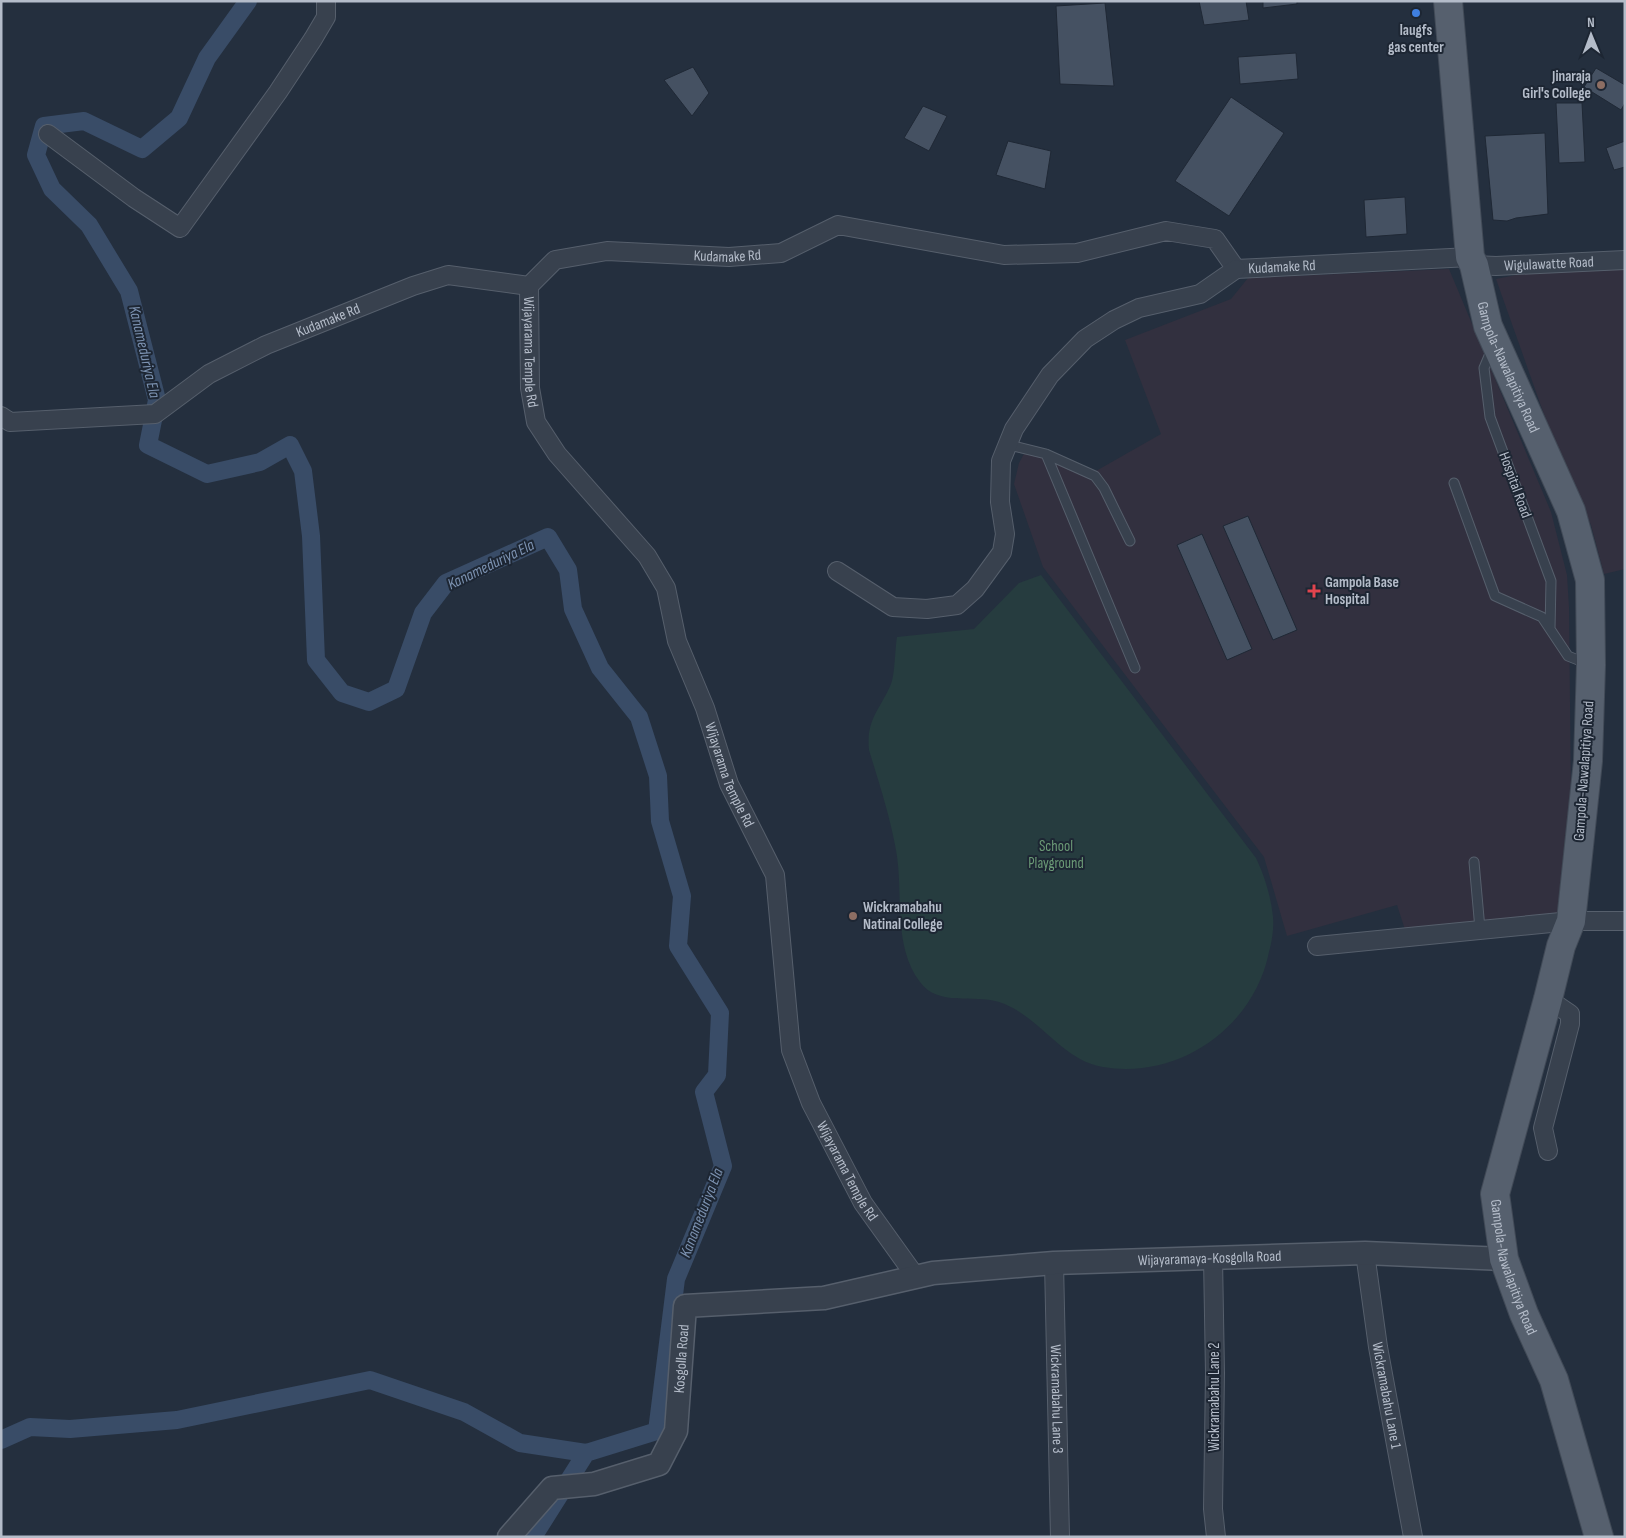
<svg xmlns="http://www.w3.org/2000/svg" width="1626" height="1538" font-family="'Sofia Sans Condensed',sans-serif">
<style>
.medical{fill:#32303f}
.green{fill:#263c3f}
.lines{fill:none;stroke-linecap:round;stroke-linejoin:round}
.canal{stroke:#394c67;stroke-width:18}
.building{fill:#455162;stroke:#1f2835}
.service-casing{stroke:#565f6c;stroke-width:11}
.minor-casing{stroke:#565f6c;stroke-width:20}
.tertiary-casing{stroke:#565f6c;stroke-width:25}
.primary-casing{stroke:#414a57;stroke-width:30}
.service{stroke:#38414e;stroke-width:9}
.minor{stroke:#38414e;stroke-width:18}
.tertiary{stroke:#38414e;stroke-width:22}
.primary{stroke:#56606e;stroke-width:28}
.shop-dot{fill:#3f7fe0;stroke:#1d2633;stroke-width:2}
.education-dot{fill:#8d6e63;stroke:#1d2633;stroke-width:2}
.health-dot{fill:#e0444e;stroke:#1d2633;stroke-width:2}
.labels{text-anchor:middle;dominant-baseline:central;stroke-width:4;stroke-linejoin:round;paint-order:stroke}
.poi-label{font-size:15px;font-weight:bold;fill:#b4bcc9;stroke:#1d2633;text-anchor:start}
.street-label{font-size:15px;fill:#b4bcc9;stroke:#1d2633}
.park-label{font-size:15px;fill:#6b9a76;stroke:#1d2633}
.water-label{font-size:16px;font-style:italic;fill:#7c92b1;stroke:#1d2633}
</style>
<rect width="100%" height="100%" fill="#242f3e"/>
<!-- medical -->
<path class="medical" d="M 1625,267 L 1625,569 L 1604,574 L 1591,525 L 1546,420 L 1496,279 L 1536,271 Z
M 1449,269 L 1551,512 L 1567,575 L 1569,607 L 1571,798 L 1562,914 L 1409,942 L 1397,905 L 1287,936 L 1264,857 L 1043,567 L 1014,484 L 1019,463 L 1026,450 L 1096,471 L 1161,434 L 1125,340 L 1231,299 L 1248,278 Z"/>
<!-- green -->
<path class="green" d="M 1041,575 L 1256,858 C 1265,877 1271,897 1273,917 C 1274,929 1272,941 1269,952 C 1254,1027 1179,1080 1103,1067 C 1061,1060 1039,1015 999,1002 C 973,994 938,1007 920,982 C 892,945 904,893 896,850 C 890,816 879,783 869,750 C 866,719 880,710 891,684 C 895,674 895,649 897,637 L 974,629 L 1019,583 Z"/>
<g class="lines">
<!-- canal -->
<path class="canal" d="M 248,1 L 207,58 L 179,118 L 142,149 L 84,121 L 44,126 L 36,155 L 52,189 L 89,225 L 129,291 L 157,400 L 148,445 L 207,474 L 260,462 L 290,445 L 303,471 L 311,536 L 316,660 L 342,693 L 369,702 L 396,689 L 423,613 L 446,583 L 548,537 L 568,570 L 573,609 L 600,668 L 639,717 L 658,776 L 660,821 L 682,896 L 678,946 L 720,1013 L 717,1075 L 704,1092 L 723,1166 L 676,1279 L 657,1431 L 586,1453 L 533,1537
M 1,1440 L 30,1427 L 70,1429 L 177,1420 L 370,1380 L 464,1412 L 520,1443 L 586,1453"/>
</g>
<!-- building -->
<path class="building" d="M 1199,1 L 1246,1 L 1249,20 L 1204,25 Z
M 1263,1 L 1297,1 L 1297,4 L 1263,8 Z
M 1105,3 L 1114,86 L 1060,84 L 1056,6 Z
M 1296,53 L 1298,79 L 1240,84 L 1238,57 Z
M 693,67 L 709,93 L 692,116 L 664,80 Z
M 1596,68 L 1625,85 L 1625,103 L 1621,110 L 1584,87 Z
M 1231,97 L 1284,133 L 1229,216 L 1175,181 Z
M 1556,103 L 1582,103 L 1585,162 L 1559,163 Z
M 923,106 L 947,116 L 929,151 L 904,138 Z
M 1545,133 L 1548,214 L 1516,218 L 1507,221 L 1493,220 L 1485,136 Z
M 1008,141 L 1051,151 L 1045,189 L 996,175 Z
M 1625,141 L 1625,167 L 1614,170 L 1606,148 Z
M 1405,197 L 1407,234 L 1366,237 L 1364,200 Z
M 1248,516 L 1297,630 L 1273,640 L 1223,526 Z
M 1202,534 L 1252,649 L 1227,660 L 1177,545 Z"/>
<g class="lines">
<defs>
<path id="service" d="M 1492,349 L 1484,368 L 1490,417 L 1551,581 L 1550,629
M 1009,445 L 1046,454 L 1095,476 L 1104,488 L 1130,541
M 1046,454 L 1135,668
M 1454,483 L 1495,596 L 1542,617 L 1568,656 L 1588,664
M 1474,862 L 1480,929"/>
<g id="minor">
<path d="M 48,134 L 134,198 L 180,228 L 278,92 L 313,39 L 326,17 L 326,1"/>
<path id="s1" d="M 1474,265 L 1496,266 L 1625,260"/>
<path id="s2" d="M 1236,269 L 1470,257"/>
<path id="s3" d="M 529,286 L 530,388 L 536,422 L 557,454 L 647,556 L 666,588 L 677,641 L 705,708 L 729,784 L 775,875 L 791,1050 L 811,1103 L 863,1203 L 916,1277"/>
<path id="s4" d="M 1,416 L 10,422 L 155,414 L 209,374 L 266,345 L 413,286 L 448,275 L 529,286 L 555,260 L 607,251 L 729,257 L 781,253 L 838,225 L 1004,255 L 1077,253 L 1166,231 L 1215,239 L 1236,269"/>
<path d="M 837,571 L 893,607 L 927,609 L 957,605 L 975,589 L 1002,552 L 1005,534 L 1000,502 L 1001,461 L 1014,429 L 1050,375 L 1085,339 L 1114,320 L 1139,308 L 1200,294 L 1236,269"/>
<path d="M 1317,946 L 1571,921 L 1625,921"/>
<path d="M 1548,1151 L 1543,1128 L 1570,1024 L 1570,1014 L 1548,999"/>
<path id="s5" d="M 1365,1253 L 1378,1347 L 1413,1537"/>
<path d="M 1213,1258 L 1215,1373 L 1213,1509 L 1216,1537"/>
<path id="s6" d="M 1054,1263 L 1060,1537"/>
</g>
<g id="tertiary">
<path id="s7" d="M 509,1537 L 552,1488 L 594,1484 L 659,1464 L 676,1431 L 685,1306 L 824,1298 L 933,1273 L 1054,1263 L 1365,1253 L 1504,1259"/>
</g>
<g id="primary">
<path id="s8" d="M 1448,1 L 1470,257 L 1474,265 L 1488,326 L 1571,511 L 1590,580 L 1591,665 L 1588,761 L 1571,921 L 1561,946 L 1548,999 L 1495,1194 L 1504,1259 L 1524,1314 L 1554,1380 L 1599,1537"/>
</g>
</defs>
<!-- service casing -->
<use href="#service" class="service-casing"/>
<!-- minor casing -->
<use href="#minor" class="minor-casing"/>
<!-- tertiary casing -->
<use href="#tertiary" class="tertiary-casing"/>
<!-- primary casing -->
<use href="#primary" class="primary-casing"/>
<!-- service -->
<use href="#service" class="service"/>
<!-- minor -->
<use href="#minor" class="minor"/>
<!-- tertiary -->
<use href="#tertiary" class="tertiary"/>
<!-- primary -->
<use href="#primary" class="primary"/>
</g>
<!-- markers -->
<circle class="shop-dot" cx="1416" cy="13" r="5"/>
<g class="education-dot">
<circle cx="1601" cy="85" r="5"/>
<circle cx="853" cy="916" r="5"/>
</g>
<path class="health-dot" d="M1311.5 583.5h5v5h5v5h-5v5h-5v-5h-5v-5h5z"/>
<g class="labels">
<!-- poi labels -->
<g class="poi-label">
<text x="1416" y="30" text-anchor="middle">laugfs<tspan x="1416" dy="17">gas center</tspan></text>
<text x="1591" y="76" text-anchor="end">Jinaraja<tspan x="1591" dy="17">Girl's College</tspan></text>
<text x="1325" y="582">Gampola Base<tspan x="1325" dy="17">Hospital</tspan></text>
<text x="863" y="907">Wickramabahu<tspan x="863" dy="17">Natinal College</tspan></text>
</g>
<!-- street labels -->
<g class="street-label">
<text stroke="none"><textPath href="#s4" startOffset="774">Kudamake Rd</textPath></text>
<text stroke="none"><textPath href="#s1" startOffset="75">Wigulawatte Road</textPath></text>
<text stroke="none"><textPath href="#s2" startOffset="46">Kudamake Rd</textPath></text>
<text stroke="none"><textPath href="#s4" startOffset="354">Kudamake Rd</textPath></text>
<text stroke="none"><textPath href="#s3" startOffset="66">Wijayarama Temple Rd</textPath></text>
<text stroke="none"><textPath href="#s8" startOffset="374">Gampola-Nawalapitiya Road</textPath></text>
<text transform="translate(1515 485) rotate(70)">Hospital Road</text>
<text transform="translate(1584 771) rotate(-86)">Gampola-Nawalapitiya Road</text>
<text stroke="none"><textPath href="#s3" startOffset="546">Wijayarama Temple Rd</textPath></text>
<text stroke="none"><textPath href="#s3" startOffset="966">Wijayarama Temple Rd</textPath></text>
<text stroke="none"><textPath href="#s7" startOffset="866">Wijayaramaya-Kosgolla Road</textPath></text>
<text stroke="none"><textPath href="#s8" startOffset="1304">Gampola-Nawalapitiya Road</textPath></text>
<text stroke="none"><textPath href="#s7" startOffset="285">Kosgolla Road</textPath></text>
<text stroke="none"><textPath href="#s5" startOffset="144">Wickramabahu Lane 1</textPath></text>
<text transform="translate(1214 1397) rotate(-90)">Wickramabahu Lane 2</text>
<text stroke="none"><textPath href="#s6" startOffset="136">Wickramabahu Lane 3</textPath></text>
</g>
<!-- park labels -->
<g class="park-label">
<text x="1056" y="846">School<tspan x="1056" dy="17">Playground</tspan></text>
</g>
<!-- water labels -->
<g class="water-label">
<text transform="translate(144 352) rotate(77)">Kanameduriya Ela</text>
<text transform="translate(491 565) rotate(-26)">Kanameduriya Ela</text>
<text transform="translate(702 1213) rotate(-69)">Kanameduriya Ela</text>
</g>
</g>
<!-- border -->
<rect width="1626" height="1538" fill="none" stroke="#b4bcc9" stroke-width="5"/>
<!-- north arrow -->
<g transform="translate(1591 35) rotate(359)" stroke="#1d2633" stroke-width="4" paint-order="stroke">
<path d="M0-4L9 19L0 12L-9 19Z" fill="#b4bcc9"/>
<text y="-8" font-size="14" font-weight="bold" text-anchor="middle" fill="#b4bcc9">N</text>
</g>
</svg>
